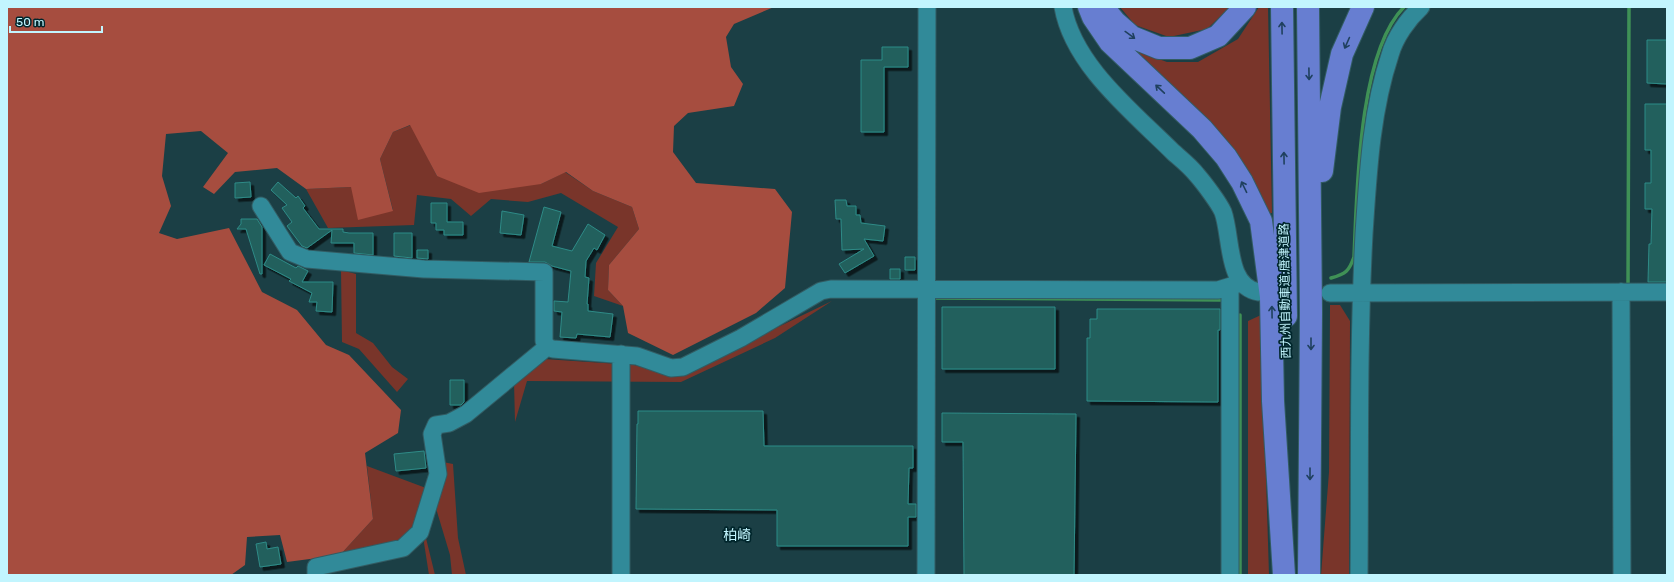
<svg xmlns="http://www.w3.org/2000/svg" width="1674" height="582" font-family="Rubik,'Noto Sans JP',sans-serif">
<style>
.green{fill:#79352a}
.forest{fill:#a64d3f}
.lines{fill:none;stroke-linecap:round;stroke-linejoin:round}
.stream{stroke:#3f9156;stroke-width:3.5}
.building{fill:#21605d;stroke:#2f8b87;filter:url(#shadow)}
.minor-casing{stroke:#325c63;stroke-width:19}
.highway-casing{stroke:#325c63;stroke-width:24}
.minor{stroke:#318a99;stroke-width:17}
.highway{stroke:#677ed1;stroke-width:22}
.oneway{stroke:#1f405e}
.labels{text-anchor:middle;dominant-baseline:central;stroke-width:3.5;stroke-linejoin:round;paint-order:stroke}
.street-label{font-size:12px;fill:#c2f5fe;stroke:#00262c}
.quarter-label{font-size:14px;fill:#c2f5fe;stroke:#00262c}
</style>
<defs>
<filter id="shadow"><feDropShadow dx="3.5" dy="3.5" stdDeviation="0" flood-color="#0009"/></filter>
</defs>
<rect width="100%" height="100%" fill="#1b3f45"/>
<!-- green -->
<path class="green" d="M 1120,7 L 1230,7 L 1207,29 L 1169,37 L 1135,25 Z
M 1259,7 L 1268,7 L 1272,213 L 1265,214 L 1133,57 L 1139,52 L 1167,62 L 1198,62 L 1238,39 Z
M 411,125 L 437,176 L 541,184 L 565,172 L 593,191 L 632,207 L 639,229 L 609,265 L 608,290 L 623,306 L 594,296 L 596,263 L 618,227 L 561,193 L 528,202 L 491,199 L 471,216 L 451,199 L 417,195 L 414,225 L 328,228 L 306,189 L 351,187 L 393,210 L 380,159 L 393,132 Z
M 341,270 L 356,274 L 356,333 L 373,343 L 392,367 L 408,379 L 397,392 L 359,349 L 342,342 Z
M 832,301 L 775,338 L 681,382 L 527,381 L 515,422 L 514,382 L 544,359 L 634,365 L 676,376 Z
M 1330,305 L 1340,305 L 1350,321 L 1349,575 L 1321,575 L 1329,472 Z
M 1261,315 L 1269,575 L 1248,575 L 1248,321 Z
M 443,462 L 453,464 L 458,538 L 466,575 L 452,575 L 450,555 L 435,505 Z
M 367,466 L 426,488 L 415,527 L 397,543 L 340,555 L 373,519 Z
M 425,534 L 435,575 L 429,575 L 424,543 Z"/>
<!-- forest -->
<path class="forest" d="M 7,7 L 774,7 L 734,24 L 726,37 L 731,67 L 743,84 L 734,106 L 688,113 L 674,126 L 673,152 L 696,183 L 775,189 L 792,212 L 785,288 L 756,313 L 673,355 L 628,333 L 623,306 L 608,290 L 609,265 L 639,229 L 632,207 L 593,191 L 566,172 L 541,184 L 479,193 L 437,176 L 410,125 L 393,132 L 380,159 L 393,211 L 358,220 L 351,187 L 306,189 L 277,168 L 235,172 L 214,194 L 203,187 L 228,153 L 201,131 L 166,134 L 162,176 L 171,206 L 159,233 L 177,239 L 229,228 L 262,292 L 297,310 L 326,345 L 349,355 L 401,410 L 398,433 L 365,453 L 373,519 L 340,555 L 287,562 L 280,535 L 247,537 L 245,565 L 231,575 L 7,575 Z"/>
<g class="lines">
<!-- stream -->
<path class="stream" d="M 1331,278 C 1346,274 1349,271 1354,257 C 1357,193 1358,53 1404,7
M 1628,288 L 1629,7
M 936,298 L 1221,300
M 1240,315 L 1240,575"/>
</g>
<!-- building -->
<path class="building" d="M 1647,40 L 1667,40 L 1667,84 L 1647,83 Z
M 882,47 L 908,47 L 908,67 L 884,67 L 884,132 L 861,132 L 861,60 L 882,60 Z
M 1645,104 L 1667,104 L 1667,282 L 1648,282 L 1649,244 L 1651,244 L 1652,209 L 1645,209 L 1645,183 L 1651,183 L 1651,150 L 1645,150 Z
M 250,182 L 251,197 L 235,198 L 235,183 Z
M 278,182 L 296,198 L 298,196 L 305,206 L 303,208 L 319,229 L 343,229 L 343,232 L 349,233 L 373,233 L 373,255 L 354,253 L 354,243 L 331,243 L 332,230 L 307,248 L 302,246 L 287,226 L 292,222 L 282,208 L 287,205 L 271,190 Z
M 835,200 L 846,200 L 847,206 L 856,206 L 856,215 L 860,215 L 861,223 L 885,226 L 883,241 L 864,239 L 874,256 L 845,273 L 839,264 L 864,249 L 842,250 L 841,219 L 836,219 Z
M 431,203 L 447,203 L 447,222 L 463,222 L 463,235 L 444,235 L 444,230 L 436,230 L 436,223 L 431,223 Z
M 544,207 L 561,212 L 552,246 L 572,251 L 588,224 L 605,235 L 597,250 L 594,248 L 586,261 L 585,277 L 589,278 L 587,304 L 588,304 L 588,311 L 613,314 L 610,337 L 577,334 L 576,338 L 560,337 L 562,312 L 554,311 L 554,301 L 568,302 L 571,271 L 552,266 L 545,262 L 529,262 Z
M 502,211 L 524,215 L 521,235 L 500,233 Z
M 241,219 L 257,219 L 262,227 L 262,274 L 260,274 L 246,229 L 237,229 L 241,224 Z
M 394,233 L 412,233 L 412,258 L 394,256 Z
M 417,250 L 428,250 L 428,259 L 417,258 Z
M 270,254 L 296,268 L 298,266 L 308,271 L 302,282 L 333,282 L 332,312 L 316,311 L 317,302 L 309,302 L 312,293 L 289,281 L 291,279 L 264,265 Z
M 905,257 L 915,257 L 915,270 L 905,270 Z
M 890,269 L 900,269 L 900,279 L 890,279 Z
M 942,307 L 1055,307 L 1055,369 L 942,369 Z
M 1097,309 L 1220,309 L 1220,330 L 1218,330 L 1218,402 L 1087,401 L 1087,338 L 1090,338 L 1090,319 L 1097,319 Z
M 450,380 L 464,380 L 464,402 L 461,405 L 450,405 Z
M 638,411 L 763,411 L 764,446 L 913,446 L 913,468 L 909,468 L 908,504 L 916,504 L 916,517 L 908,517 L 908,546 L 777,546 L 777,510 L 636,509 L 637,424 L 638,424 Z
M 942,413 L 1076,414 L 1074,575 L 964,575 L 963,442 L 942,442 Z
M 424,451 L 426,468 L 396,471 L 394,454 Z
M 266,542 L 267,549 L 278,547 L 281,564 L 260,567 L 256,544 Z"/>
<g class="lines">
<defs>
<path id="minor" d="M 1063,7 C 1073,65 1133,112 1173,152 C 1181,159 1190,166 1197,175 C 1204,183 1219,203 1223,212 C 1232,237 1226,287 1259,292
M 261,206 L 290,252 L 307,259 L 424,269 L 544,272 L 544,341 L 547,347 L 553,349 L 637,356 L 671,368 L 683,367 L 741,338 L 821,291 L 831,289 L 1218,290 L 1241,283
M 1230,287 L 1230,575
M 1621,292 L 1622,575
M 1330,293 L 1667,292
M 316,575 L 316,567 L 403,548 L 420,532 L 438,474 L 432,434 L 436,425 L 449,423 L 466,414 L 547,347
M 621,575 L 621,354
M 926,575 L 927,7
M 1359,575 C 1360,461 1358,347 1364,234 C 1368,174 1371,112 1390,55 C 1395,37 1408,19 1421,7"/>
<path id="highway" d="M 1089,7 L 1093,17 L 1110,42 L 1202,129 L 1226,157 L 1242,182 L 1261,221 L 1271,297 L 1273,401 L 1284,575
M 1103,7 L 1115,22 L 1132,37 L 1159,48 L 1190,48 L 1218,36 L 1245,7
M 1282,7 L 1286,316
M 1308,7 L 1311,312 L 1309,575
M 1322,171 L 1330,107 L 1342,54 L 1363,7"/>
</defs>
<!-- minor casing -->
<use href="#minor" class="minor-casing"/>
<!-- highway casing -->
<use href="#highway" class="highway-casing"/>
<!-- minor -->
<use href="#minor" class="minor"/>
<!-- highway -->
<use href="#highway" class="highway"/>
</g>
<!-- one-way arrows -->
<defs><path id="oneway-shaft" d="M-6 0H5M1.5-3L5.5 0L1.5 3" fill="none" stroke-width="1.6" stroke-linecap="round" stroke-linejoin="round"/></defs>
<g class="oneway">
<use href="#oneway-shaft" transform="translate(1282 28) rotate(-91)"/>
<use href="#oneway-shaft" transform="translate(1130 35) rotate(36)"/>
<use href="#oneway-shaft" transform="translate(1347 43) rotate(114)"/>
<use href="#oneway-shaft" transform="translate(1309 74) rotate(89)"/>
<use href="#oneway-shaft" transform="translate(1160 89) rotate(-137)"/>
<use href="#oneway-shaft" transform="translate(1284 158) rotate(-91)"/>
<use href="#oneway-shaft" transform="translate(1244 187) rotate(-116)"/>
<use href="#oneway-shaft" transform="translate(1272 312) rotate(-91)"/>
<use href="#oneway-shaft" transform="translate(1311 344) rotate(90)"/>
<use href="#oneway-shaft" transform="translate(1310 474) rotate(90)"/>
</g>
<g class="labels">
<!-- street labels -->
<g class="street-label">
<text transform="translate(1285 291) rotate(-91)">西九州自動車道;唐津道路</text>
</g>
<!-- quarter labels -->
<g class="quarter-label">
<text x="737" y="535">柏崎</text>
</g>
</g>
<!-- border -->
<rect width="1674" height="582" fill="none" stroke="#c2f5fe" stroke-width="16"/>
<!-- scale -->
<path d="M10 26v6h92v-6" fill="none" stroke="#c2f5fe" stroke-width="2"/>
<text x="16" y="26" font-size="12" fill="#c2f5fe" stroke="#00262c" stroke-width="3" paint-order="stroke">50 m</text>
</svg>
